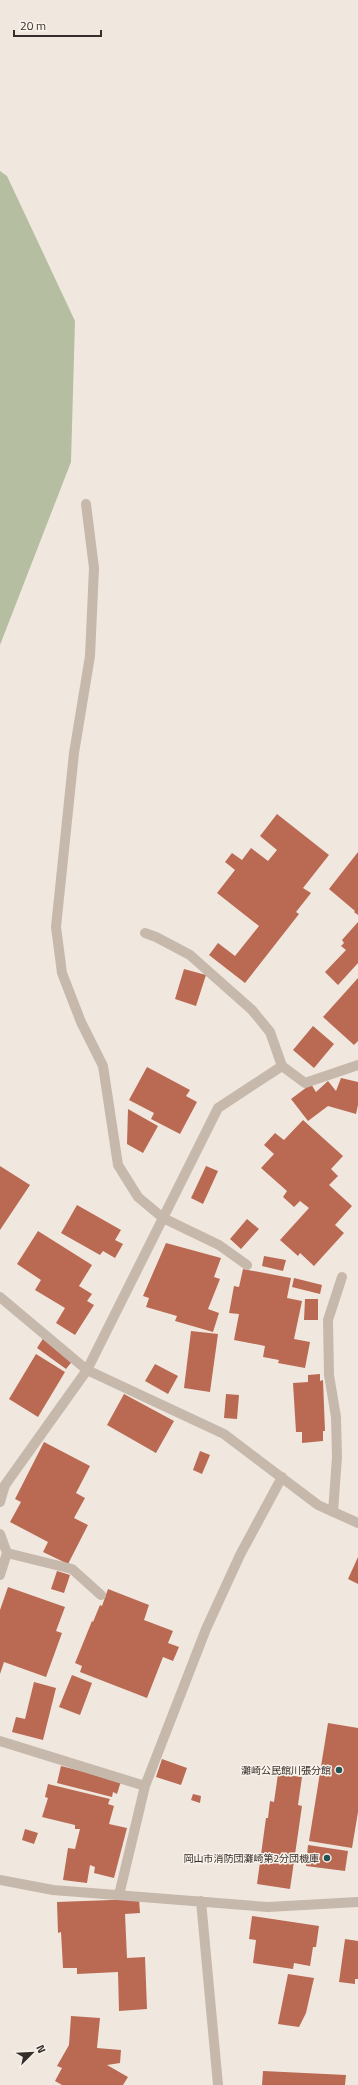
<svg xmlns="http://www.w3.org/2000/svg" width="358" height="2085" font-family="'Titillium Web','Noto Sans JP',sans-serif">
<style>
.green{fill:#b5bea0}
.building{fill:#ba6953}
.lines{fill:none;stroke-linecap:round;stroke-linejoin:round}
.minor{stroke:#c7b8ac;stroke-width:10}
.poi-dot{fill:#235254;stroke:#f8f2eb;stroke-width:1.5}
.labels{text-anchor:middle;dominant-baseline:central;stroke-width:3;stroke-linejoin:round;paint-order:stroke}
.poi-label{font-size:10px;fill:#362e2a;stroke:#f8f2eb;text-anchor:end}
</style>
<rect width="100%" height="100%" fill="#f0e8df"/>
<!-- green -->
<path class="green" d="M 0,171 L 7,176 L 75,321 L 71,462 L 0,645 Z"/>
<!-- building -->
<path class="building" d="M 277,814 L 329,855 L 303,888 L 311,893 L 296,912 L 299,914 L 245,983 L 209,955 L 218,943 L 235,956 L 259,926 L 217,893 L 235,870 L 225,862 L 232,853 L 242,860 L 251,848 L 268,861 L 277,850 L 260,836 Z
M 358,852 L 358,915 L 354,912 L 355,911 L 329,889 Z
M 358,922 L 358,963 L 338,985 L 325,972 L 346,950 L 341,946 L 344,943 L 342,940 Z
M 184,969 L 206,975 L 196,1006 L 175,999 Z
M 358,978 L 358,1041 L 354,1045 L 323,1017 Z
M 313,1026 L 334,1044 L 314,1068 L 293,1050 Z
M 147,1067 L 190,1090 L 186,1096 L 197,1102 L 180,1134 L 151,1119 L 154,1113 L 129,1100 Z
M 341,1078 L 358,1082 L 358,1105 L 356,1114 L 328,1106 L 308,1121 L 291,1099 L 311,1084 L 316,1092 L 328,1081 L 336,1091 Z
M 128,1109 L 158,1126 L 143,1153 L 127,1144 Z
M 303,1120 L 343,1156 L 331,1169 L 338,1176 L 329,1185 L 352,1206 L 335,1225 L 344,1233 L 314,1266 L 300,1253 L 298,1256 L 280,1240 L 309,1208 L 300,1201 L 294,1207 L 283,1197 L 287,1191 L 261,1168 L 274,1154 L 264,1145 L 275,1133 L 284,1140 Z
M 0,1166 L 30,1185 L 0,1230 Z
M 206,1166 L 218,1171 L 203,1204 L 191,1198 Z
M 77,1205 L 121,1230 L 115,1240 L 123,1244 L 115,1258 L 103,1251 L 100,1255 L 61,1233 Z
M 247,1219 L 259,1229 L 241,1249 L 230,1239 Z
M 38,1231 L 92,1265 L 79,1286 L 92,1294 L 87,1301 L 94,1305 L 75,1335 L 56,1323 L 65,1308 L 35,1290 L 41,1280 L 17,1264 Z
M 166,1243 L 221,1258 L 214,1277 L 220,1279 L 208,1309 L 219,1313 L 213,1332 L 175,1321 L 177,1316 L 146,1307 L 149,1298 L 143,1296 Z
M 264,1256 L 286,1260 L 283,1271 L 262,1266 Z
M 243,1269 L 291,1278 L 287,1298 L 302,1301 L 294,1339 L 310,1342 L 305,1368 L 278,1363 L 279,1360 L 263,1357 L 265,1346 L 234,1340 L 239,1314 L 229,1313 L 234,1286 L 239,1287 Z
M 294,1278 L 322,1285 L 320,1294 L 292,1287 Z
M 305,1299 L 318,1299 L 318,1320 L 304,1320 Z
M 191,1331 L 218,1334 L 210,1392 L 184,1388 Z
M 44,1337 L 74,1359 L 66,1369 L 37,1348 Z
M 36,1354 L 65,1372 L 38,1417 L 9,1399 Z
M 155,1364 L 178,1376 L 168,1394 L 145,1381 Z
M 320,1374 L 320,1381 L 323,1380 L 325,1431 L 323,1431 L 323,1441 L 302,1443 L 302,1432 L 296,1432 L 293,1383 L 308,1382 L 308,1375 Z
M 124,1394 L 174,1421 L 156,1453 L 107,1425 Z
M 226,1394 L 239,1395 L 237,1419 L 224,1418 Z
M 44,1442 L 90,1466 L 76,1493 L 85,1498 L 74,1518 L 88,1525 L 68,1564 L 43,1552 L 48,1542 L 10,1522 L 21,1502 L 15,1499 Z
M 200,1451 L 210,1455 L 202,1474 L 193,1470 Z
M 358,1557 L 358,1584 L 348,1579 Z
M 57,1571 L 70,1575 L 64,1593 L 51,1589 Z
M 8,1587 L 65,1607 L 56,1631 L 62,1633 L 46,1677 L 4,1662 L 0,1674 L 0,1610 Z
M 108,1589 L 149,1605 L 144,1620 L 173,1631 L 168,1643 L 179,1647 L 173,1661 L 163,1657 L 147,1698 L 80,1672 L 82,1666 L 75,1663 L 92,1621 L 93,1622 L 100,1605 L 102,1606 Z
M 72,1675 L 92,1683 L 80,1715 L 59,1707 Z
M 34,1682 L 56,1688 L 43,1740 L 12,1732 L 16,1717 L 25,1719 Z
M 328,1723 L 358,1728 L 358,1812 L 352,1848 L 309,1841 Z
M 162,1759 L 187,1768 L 181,1785 L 156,1777 Z
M 61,1766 L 121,1781 L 117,1794 L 113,1792 L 112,1797 L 57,1783 Z
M 278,1774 L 302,1777 L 298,1805 L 302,1806 L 290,1889 L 257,1884 L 266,1818 L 268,1818 L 270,1801 L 274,1802 Z
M 48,1784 L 110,1799 L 108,1804 L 114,1806 L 109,1824 L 127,1828 L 114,1878 L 94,1873 L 95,1867 L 90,1865 L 87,1883 L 63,1880 L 68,1848 L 75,1849 L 80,1829 L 75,1829 L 75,1825 L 42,1817 L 48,1798 L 45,1797 Z
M 193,1794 L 201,1796 L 200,1803 L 191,1800 Z
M 25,1829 L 38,1833 L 34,1844 L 22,1840 Z
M 308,1845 L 348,1851 L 345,1871 L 306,1866 Z
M 139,1899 L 140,1913 L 125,1914 L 127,1958 L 145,1957 L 147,2009 L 119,2011 L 118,1972 L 77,1974 L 77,1968 L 63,1968 L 61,1932 L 58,1933 L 57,1902 Z
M 252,1916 L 319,1926 L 316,1947 L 313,1947 L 310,1966 L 294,1963 L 293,1969 L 253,1963 L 256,1940 L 249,1939 Z
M 345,1939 L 358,1941 L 358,1979 L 355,1979 L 355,1984 L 339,1982 Z
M 288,1974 L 314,1978 L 306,2013 L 299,2027 L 278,2024 Z
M 71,2016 L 100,2018 L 97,2048 L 121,2050 L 120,2063 L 107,2065 L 128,2077 L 123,2085 L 62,2085 L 55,2081 L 62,2068 L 57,2066 L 69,2045 Z
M 263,2071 L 346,2075 L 345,2085 L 262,2085 Z"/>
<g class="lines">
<!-- minor -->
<path class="minor" d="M 86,504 L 94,568 L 90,656 L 74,753 L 56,927 L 62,973 L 81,1022 L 103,1066 L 118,1165 L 138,1197 L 163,1218 L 219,1245 L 247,1265
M 145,933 L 156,937 L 190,955 L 252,1010 L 270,1032 L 282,1066 L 305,1083 L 358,1065
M 0,1297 L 87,1370 L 224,1434 L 318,1505 L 358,1523
M 0,1502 L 5,1485 L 87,1370 L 218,1108 L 282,1066
M 333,1512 L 337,1457 L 336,1417 L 329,1375 L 328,1320 L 342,1277
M 0,1534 L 7,1553 L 72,1569 L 101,1595
M 0,1575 L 7,1553
M 0,1741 L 145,1786
M 0,1880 L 53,1890 L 268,1907 L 358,1902
M 119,1895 L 145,1786 L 206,1629 L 240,1555 L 282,1477
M 201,1901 L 218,2085"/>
</g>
<!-- markers -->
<g class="poi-dot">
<circle cx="339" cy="1770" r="4"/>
<circle cx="327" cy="1858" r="4"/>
</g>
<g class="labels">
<!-- poi labels -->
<g class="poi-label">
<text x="331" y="1770">灘崎公民館川張分館</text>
<text x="319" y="1858">岡山市消防団灘崎第2分団機庫</text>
</g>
</g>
<!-- north arrow -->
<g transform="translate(32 2053) rotate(66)" stroke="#f8f2eb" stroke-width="3" paint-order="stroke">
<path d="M0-3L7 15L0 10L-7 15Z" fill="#362e2a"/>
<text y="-6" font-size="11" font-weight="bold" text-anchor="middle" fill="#362e2a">N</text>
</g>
<!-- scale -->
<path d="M14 30v6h87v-6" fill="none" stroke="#362e2a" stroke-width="2"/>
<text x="20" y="30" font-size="12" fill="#362e2a" stroke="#f8f2eb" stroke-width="3" paint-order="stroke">20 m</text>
</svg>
